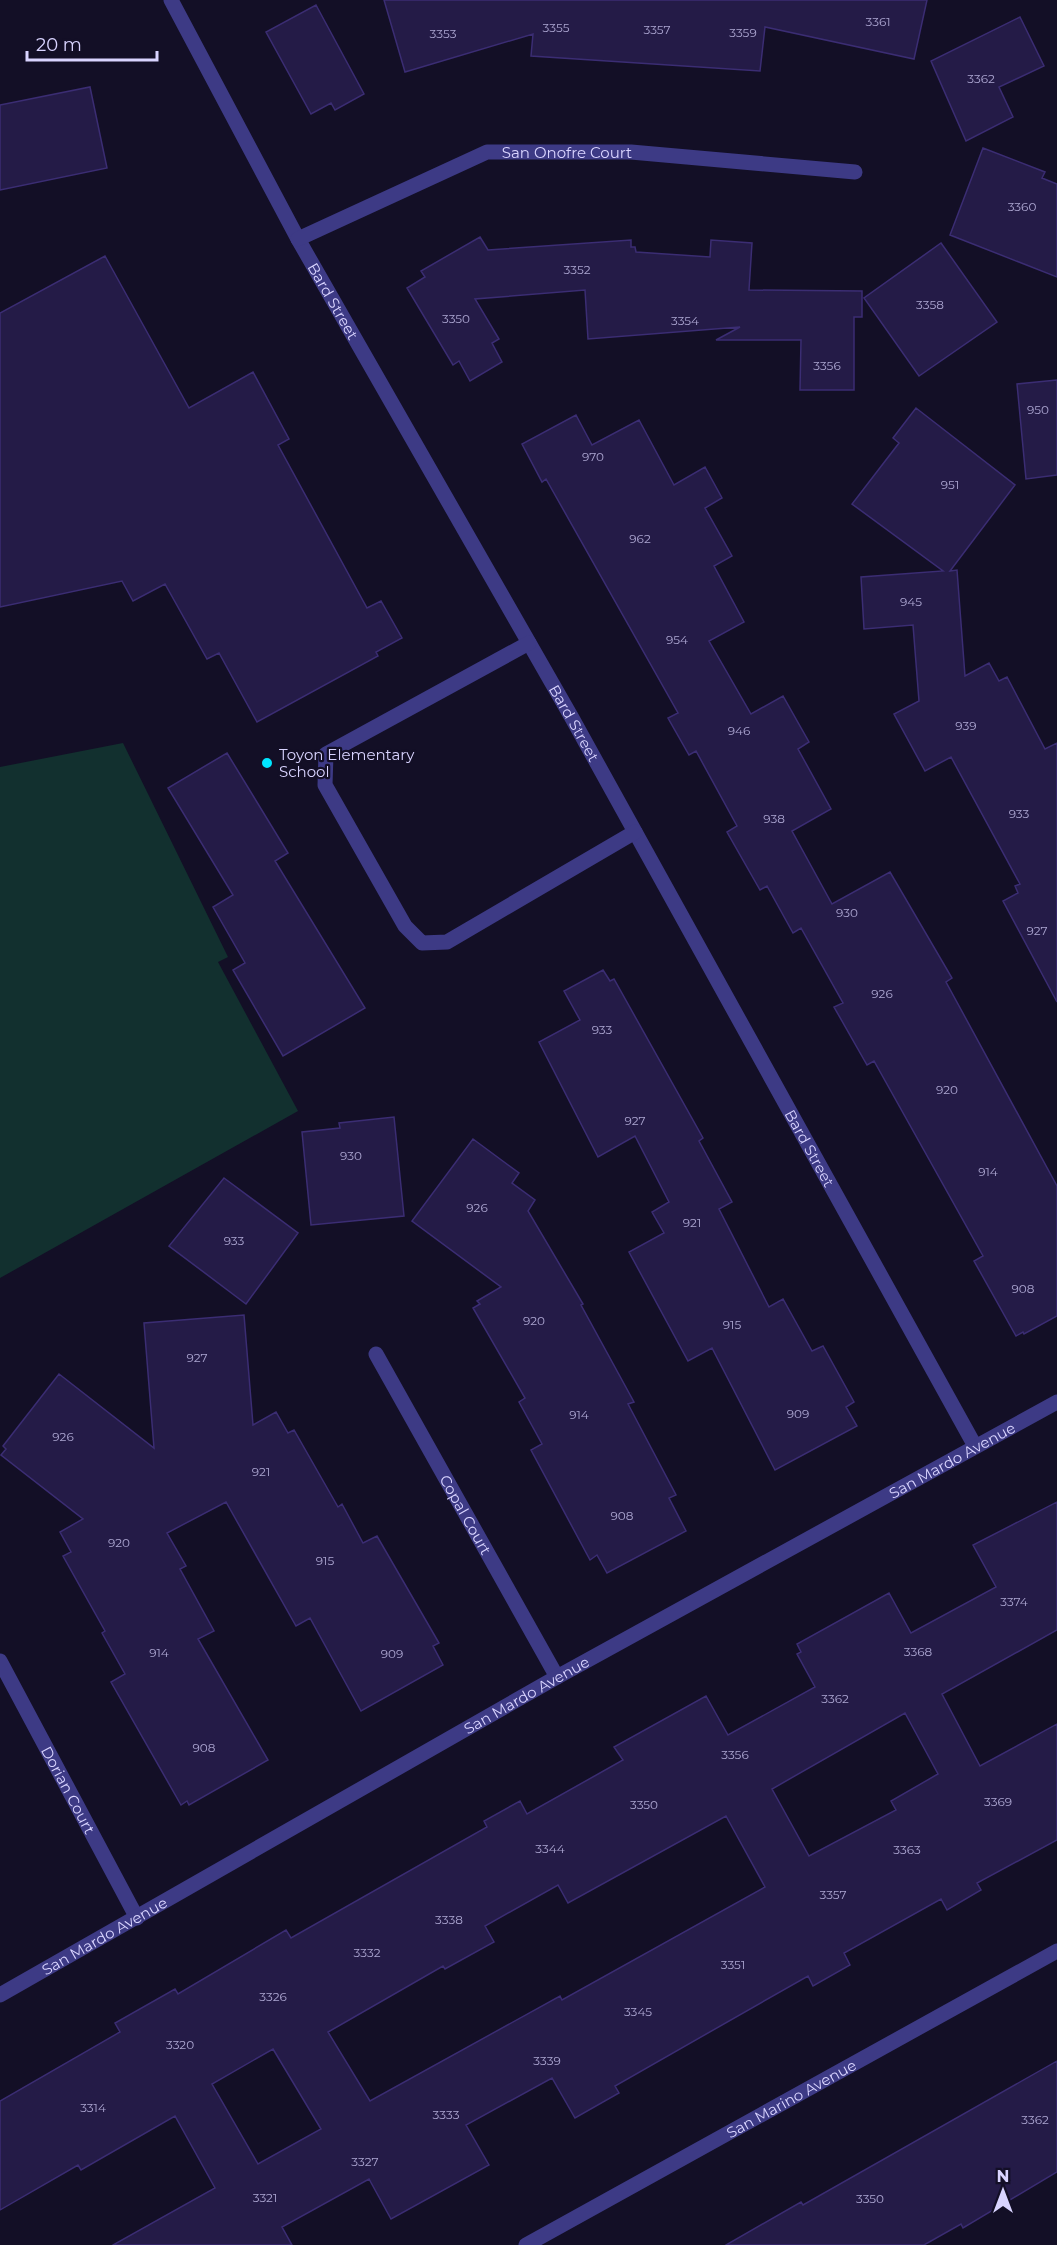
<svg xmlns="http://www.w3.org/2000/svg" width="1057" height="2245" font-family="Montserrat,sans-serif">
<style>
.green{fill:#12302f}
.building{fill:#241b47;stroke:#3b2d73;stroke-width:1.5;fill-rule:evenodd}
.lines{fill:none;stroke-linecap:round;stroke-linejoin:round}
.minor{stroke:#3d3a85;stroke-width:15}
.poi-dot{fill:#00e5ff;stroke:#130f26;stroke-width:2}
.labels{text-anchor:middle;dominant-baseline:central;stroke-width:4.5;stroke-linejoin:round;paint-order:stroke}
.number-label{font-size:12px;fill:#aca6d1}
.street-label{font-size:15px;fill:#d9d4ff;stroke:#130f26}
.poi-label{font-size:15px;fill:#d9d4ff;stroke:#130f26;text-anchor:start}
</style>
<rect width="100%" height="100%" fill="#130f26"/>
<!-- green -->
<path class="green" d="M 123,743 L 228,957 L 218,962 L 298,1111 L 0,1278 L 0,767 Z"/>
<!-- building -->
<path class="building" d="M 384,0 L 927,0 L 914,59 L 765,27 L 760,71 L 531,56 L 533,34 L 405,72 Z
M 316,5 L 364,94 L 335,110 L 331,103 L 311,114 L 266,32 Z
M 1020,17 L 1044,66 L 999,87 L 1013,117 L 966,141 L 931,61 Z
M 90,87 L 107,168 L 0,190 L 0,105 Z
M 983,148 L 1045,172 L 1042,178 L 1057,184 L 1057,277 L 950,235 Z
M 480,237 L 488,250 L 631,240 L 631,247 L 635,247 L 636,252 L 710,257 L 711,240 L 752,243 L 749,290 L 862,291 L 862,317 L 854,317 L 854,390 L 800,390 L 801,340 L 716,340 L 740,327 L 588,339 L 585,290 L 475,299 L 499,339 L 492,343 L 502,362 L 470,381 L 459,361 L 453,365 L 407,288 L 425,277 L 421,271 Z
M 941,243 L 997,322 L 919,376 L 864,298 Z
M 105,256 L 189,408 L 253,372 L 289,439 L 278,445 L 367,608 L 381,601 L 402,638 L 376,652 L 378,656 L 257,722 L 219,653 L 207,659 L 165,584 L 133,601 L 122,581 L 0,607 L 0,313 Z
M 1057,380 L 1057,475 L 1026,479 L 1017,384 Z
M 916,408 L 1015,485 L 950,571 L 957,570 L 965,676 L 989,663 L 999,681 L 1007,677 L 1045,749 L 1057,743 L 1057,1002 L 1003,901 L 1018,893 L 1015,886 L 1020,884 L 951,757 L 925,771 L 894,714 L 919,701 L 913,625 L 864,629 L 861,577 L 943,571 L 852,504 L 899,443 L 893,438 Z
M 576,415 L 592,445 L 639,420 L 674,485 L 705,467 L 722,498 L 705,508 L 732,556 L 714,566 L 744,622 L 709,641 L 751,714 L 783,696 L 809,742 L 798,749 L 831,809 L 792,831 L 832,904 L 890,872 L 952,978 L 946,982 L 1057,1186 L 1057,1316 L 1024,1334 L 1023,1332 L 1016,1336 L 974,1261 L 983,1256 L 874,1061 L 867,1065 L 834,1007 L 843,1003 L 801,928 L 793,933 L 767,886 L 760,890 L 727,832 L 737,826 L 696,751 L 689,755 L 668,718 L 678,713 L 546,479 L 542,482 L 522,444 Z
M 227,753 L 288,853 L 275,861 L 365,1008 L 283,1056 L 233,970 L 245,963 L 213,907 L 233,895 L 168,788 Z
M 603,970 L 610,981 L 614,979 L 703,1138 L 699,1141 L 732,1202 L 719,1209 L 769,1307 L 783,1299 L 812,1351 L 823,1346 L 854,1402 L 846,1407 L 857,1426 L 775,1470 L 712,1348 L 688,1361 L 629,1252 L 664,1233 L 652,1212 L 669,1202 L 635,1136 L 598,1157 L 539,1042 L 580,1020 L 564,991 Z
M 394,1117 L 404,1216 L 311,1225 L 302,1132 L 340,1128 L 339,1123 Z
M 473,1139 L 519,1173 L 512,1183 L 535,1200 L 528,1211 L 583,1304 L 581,1305 L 634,1402 L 628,1404 L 676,1495 L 669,1498 L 686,1531 L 607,1573 L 597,1555 L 590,1560 L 531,1450 L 542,1444 L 519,1402 L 525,1398 L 473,1308 L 480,1304 L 477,1301 L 501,1287 L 412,1221 Z
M 224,1178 L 298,1233 L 246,1304 L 169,1246 Z
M 244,1315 L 253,1425 L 276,1412 L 288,1433 L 294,1430 L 338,1507 L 342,1504 L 363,1543 L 377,1536 L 439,1643 L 433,1646 L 443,1665 L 361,1711 L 310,1618 L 296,1626 L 226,1502 L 167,1533 L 186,1566 L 180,1569 L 214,1631 L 198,1639 L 268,1760 L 189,1805 L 187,1801 L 181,1805 L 111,1682 L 125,1674 L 102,1633 L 105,1631 L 63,1556 L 71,1552 L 60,1532 L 83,1519 L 1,1455 L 6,1449 L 3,1446 L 59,1374 L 154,1448 L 144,1323 Z
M 1057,1502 L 1057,1630 L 942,1694 L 980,1766 L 1057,1724 L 1057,1840 L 977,1883 L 981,1890 L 947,1910 L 941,1899 L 844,1953 L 850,1965 L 813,1986 L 808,1976 L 615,2086 L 619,2093 L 575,2118 L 552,2078 L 466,2125 L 489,2165 L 391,2219 L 369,2179 L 282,2227 L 292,2245 L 113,2245 L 215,2188 L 175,2116 L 81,2170 L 78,2165 L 0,2210 L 0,2101 L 120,2032 L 115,2023 L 175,1989 L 178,1994 L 286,1930 L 291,1938 L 487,1827 L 484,1821 L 520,1801 L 527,1814 L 623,1760 L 614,1747 L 706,1696 L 728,1735 L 815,1687 L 797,1654 L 801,1652 L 797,1644 L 889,1593 L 911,1633 L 996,1587 L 973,1545 ZM 905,1713 L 938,1774 L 891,1801 L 896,1810 L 809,1856 L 772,1789 ZM 726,1816 L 765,1887 L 562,2000 L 560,1996 L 370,2101 L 328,2032 L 443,1966 L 445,1969 L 494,1942 L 485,1926 L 558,1885 L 568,1903 ZM 273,2049 L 321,2129 L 258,2164 L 212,2084 Z
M 1057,2061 L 1057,2172 L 963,2228 L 961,2224 L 924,2245 L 726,2245 L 801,2202 L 803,2205 Z"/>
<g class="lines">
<!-- minor -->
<g class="minor">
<path id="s1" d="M 171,0 L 298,239 L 572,718 L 975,1446"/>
<path id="s2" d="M 298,239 L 487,152 L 631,152 L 855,172"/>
<path d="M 529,643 L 326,754 L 325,785 L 405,926 L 422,943 L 447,942 L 635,832"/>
<path id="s3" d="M 376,1354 L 557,1677"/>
<path id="s4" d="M 0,1661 L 137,1918"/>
<path id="s5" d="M 0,1995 L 557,1677 L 1057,1402"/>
<path id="s6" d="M 526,2245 L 1057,1951"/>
</g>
</g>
<!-- markers -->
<circle class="poi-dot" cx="267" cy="763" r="6"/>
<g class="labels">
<!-- number labels -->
<g class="number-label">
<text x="878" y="21">3361</text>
<text x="556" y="27">3355</text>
<text x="657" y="29">3357</text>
<text x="743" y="32">3359</text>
<text x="443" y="33">3353</text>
<text x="981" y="78">3362</text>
<text x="1022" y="206">3360</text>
<text x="577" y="269">3352</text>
<text x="930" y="304">3358</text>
<text x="456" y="318">3350</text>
<text x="685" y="320">3354</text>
<text x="827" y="365">3356</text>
<text x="1038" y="409">950</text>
<text x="593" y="456">970</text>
<text x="950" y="484">951</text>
<text x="640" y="538">962</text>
<text x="911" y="601">945</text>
<text x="677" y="639">954</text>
<text x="966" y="725">939</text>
<text x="739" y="730">946</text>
<text x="1019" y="813">933</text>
<text x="774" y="818">938</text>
<text x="847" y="912">930</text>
<text x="1037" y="930">927</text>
<text x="882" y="993">926</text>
<text x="602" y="1029">933</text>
<text x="947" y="1089">920</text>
<text x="635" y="1120">927</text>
<text x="351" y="1155">930</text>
<text x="988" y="1171">914</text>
<text x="477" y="1207">926</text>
<text x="692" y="1222">921</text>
<text x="234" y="1240">933</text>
<text x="1023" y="1288">908</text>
<text x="534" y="1320">920</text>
<text x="732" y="1324">915</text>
<text x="197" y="1357">927</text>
<text x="798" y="1413">909</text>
<text x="579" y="1414">914</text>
<text x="63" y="1436">926</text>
<text x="261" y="1471">921</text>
<text x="622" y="1515">908</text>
<text x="119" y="1542">920</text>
<text x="325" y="1560">915</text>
<text x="1014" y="1601">3374</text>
<text x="918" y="1651">3368</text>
<text x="159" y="1652">914</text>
<text x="392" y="1653">909</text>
<text x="835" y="1698">3362</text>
<text x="204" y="1747">908</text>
<text x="735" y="1754">3356</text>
<text x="998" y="1801">3369</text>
<text x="644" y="1804">3350</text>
<text x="550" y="1848">3344</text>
<text x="907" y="1849">3363</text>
<text x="833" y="1894">3357</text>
<text x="449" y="1919">3338</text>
<text x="367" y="1952">3332</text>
<text x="733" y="1964">3351</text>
<text x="273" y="1996">3326</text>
<text x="638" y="2011">3345</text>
<text x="180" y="2044">3320</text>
<text x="547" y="2060">3339</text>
<text x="93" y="2107">3314</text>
<text x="446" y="2114">3333</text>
<text x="1035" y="2119">3362</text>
<text x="365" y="2161">3327</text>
<text x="265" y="2197">3321</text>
<text x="870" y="2198">3350</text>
</g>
<!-- street labels -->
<g class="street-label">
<text stroke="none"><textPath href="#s2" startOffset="288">San Onofre Court</textPath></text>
<text stroke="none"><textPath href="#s1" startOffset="342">Bard Street</textPath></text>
<text stroke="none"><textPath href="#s1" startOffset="828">Bard Street</textPath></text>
<text stroke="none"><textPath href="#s1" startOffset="1314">Bard Street</textPath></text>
<text stroke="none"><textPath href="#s5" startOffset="1092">San Mardo Avenue</textPath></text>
<text stroke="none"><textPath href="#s3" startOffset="184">Copal Court</textPath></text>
<text stroke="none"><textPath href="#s5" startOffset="606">San Mardo Avenue</textPath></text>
<text stroke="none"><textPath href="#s4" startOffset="146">Dorian Court</textPath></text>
<text stroke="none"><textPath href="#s5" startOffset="120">San Mardo Avenue</textPath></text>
<text stroke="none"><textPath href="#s6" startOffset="303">San Marino Avenue</textPath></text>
</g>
<!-- poi labels -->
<g class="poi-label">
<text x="279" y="754">Toyon Elementary<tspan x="279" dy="17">School</tspan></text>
</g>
</g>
<!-- north arrow -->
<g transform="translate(1003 2191)" stroke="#130f26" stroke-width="4.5" paint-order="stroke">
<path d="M0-4.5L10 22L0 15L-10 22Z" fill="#d9d4ff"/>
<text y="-9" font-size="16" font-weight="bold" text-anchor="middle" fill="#d9d4ff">N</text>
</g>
<!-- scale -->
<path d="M27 51v9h130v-9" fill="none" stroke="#d9d4ff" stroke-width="3"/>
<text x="36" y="51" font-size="18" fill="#d9d4ff" stroke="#130f26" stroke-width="4.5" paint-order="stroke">20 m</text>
</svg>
